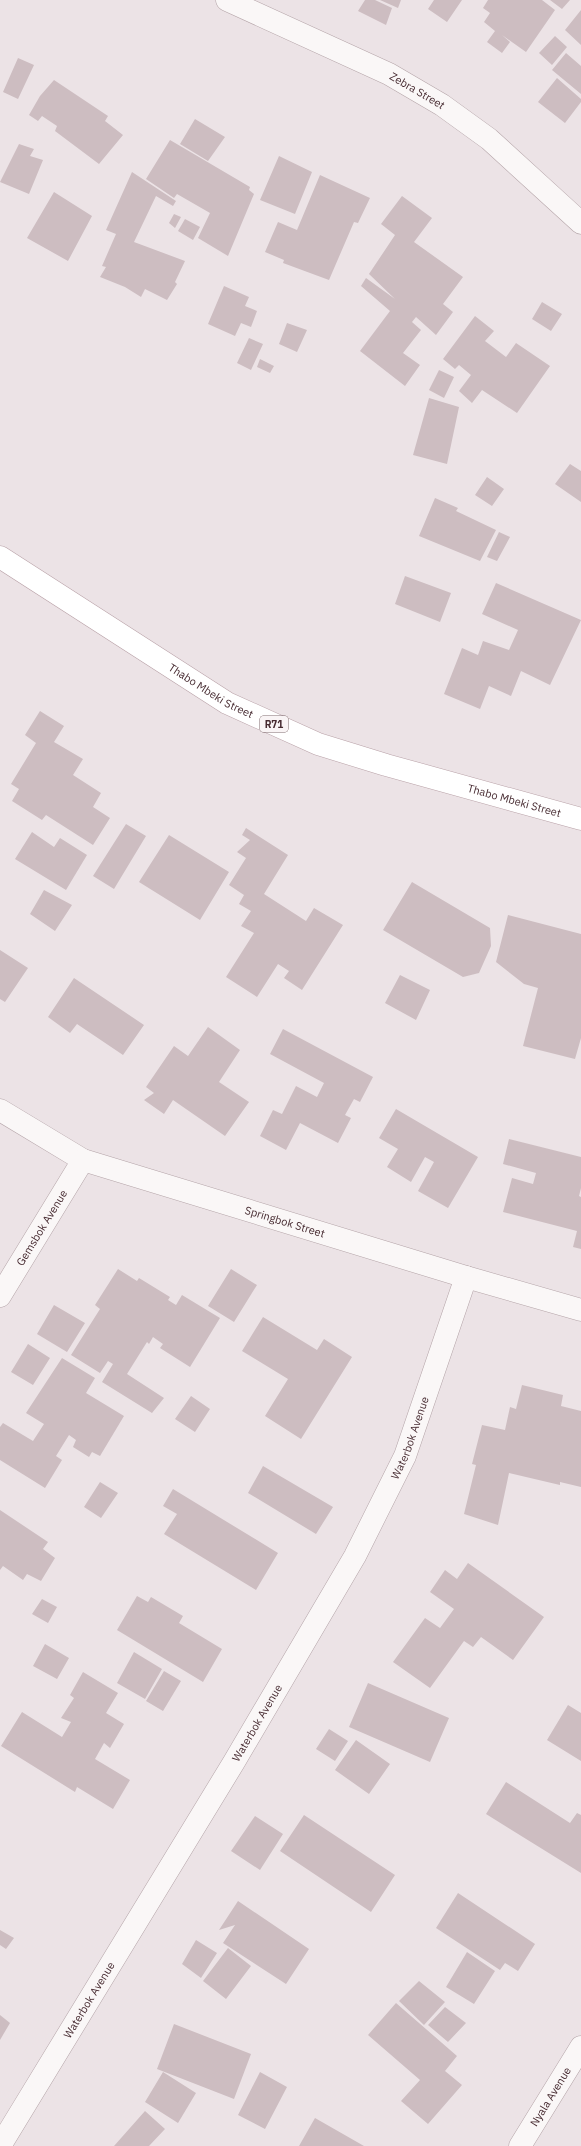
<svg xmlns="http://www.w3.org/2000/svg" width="581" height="2146" font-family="'IBM Plex Sans',sans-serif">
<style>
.building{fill:#cdbdc1}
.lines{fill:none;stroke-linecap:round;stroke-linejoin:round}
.minor-casing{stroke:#b4a4a8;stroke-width:23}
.primary-casing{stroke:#b9a2a8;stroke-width:23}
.minor{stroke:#faf7f7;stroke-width:22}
.primary{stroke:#fff;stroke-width:22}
.labels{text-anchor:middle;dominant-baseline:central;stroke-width:3;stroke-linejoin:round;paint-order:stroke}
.shield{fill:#f9f4f5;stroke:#7c676b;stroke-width:1}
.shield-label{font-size:10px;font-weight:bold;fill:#462a30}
.street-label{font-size:11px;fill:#462a30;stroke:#f9f4f5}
</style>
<rect width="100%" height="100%" fill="#ece3e6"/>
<!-- building -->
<path class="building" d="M 365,0 L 375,0 L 392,8 L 386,25 L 358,11 Z
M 380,0 L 401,0 L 398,8 Z
M 434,0 L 462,0 L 447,22 L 428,9 Z
M 488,0 L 542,0 L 555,10 L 526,52 L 502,35 L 510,42 L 502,53 L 487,42 L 495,31 L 484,22 L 490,13 L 483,8 Z
M 550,0 L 570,0 L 562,9 Z
M 581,10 L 581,45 L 565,30 Z
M 555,36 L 567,47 L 552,65 L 539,53 Z
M 566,53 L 581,66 L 581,94 L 552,70 Z
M 18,58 L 34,65 L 18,99 L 3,92 Z
M 557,78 L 581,99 L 581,102 L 565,123 L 538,102 Z
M 54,80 L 108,116 L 105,121 L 123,135 L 99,164 L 55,131 L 57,126 L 42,116 L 38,121 L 29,115 L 40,96 Z
M 195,119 L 225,137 L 208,161 L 180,144 Z
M 170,140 L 250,187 L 249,190 L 254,194 L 228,256 L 198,238 L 210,213 L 177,194 L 174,198 L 146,179 Z
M 19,144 L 34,149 L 30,156 L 43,160 L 29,194 L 0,182 Z
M 279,156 L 312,172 L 295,214 L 260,200 Z
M 132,172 L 176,201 L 173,206 L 156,196 L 134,242 L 185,261 L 175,282 L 177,284 L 167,300 L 145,289 L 141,297 L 125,287 L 100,277 L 106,267 L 102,266 L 116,234 L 106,230 Z
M 320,175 L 370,198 L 358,223 L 354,222 L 329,280 L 283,263 L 284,260 L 265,252 L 278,222 L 297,230 Z
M 54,192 L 92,216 L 68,261 L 27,238 Z
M 402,196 L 432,218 L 414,242 L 463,277 L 443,304 L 453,312 L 436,335 L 416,317 L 412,322 L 421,330 L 403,353 L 420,365 L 405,386 L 360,351 L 390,311 L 361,286 L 366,278 L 395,299 L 369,274 L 395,235 L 381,224 Z
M 174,214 L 181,217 L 175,228 L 169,223 Z
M 185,219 L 200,227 L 193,240 L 178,231 Z
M 224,286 L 249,297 L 245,306 L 257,311 L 251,327 L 241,323 L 235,336 L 208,324 Z
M 542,302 L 562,314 L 551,331 L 532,319 Z
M 475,316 L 494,331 L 485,341 L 506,357 L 516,343 L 550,366 L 517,413 L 482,390 L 472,403 L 459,391 L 471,375 L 459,365 L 455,369 L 443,359 Z
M 287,323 L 307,330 L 297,352 L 279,344 Z
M 249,338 L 263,344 L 251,370 L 237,363 Z
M 260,359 L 274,366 L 270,373 L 257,367 Z
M 439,370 L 454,377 L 444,398 L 429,390 Z
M 429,398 L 459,407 L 447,464 L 413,455 Z
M 570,464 L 581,471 L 581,502 L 555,484 Z
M 487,477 L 504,489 L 492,506 L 475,495 Z
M 435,498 L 458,508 L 456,511 L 496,530 L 480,561 L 419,536 Z
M 499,532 L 510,537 L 497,561 L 487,557 Z
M 405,576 L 451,593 L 440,622 L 395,604 Z
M 496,583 L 581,620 L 550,685 L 521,671 L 511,696 L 489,686 L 480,709 L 444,694 L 462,648 L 478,655 L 483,641 L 509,650 L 518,630 L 482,614 Z
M 40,711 L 64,726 L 54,742 L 83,759 L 73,775 L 101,793 L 93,807 L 110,818 L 93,845 L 46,815 L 42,820 L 12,801 L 19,789 L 11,784 L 36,743 L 25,735 Z
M 126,824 L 146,836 L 114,889 L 93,876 Z
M 246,828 L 288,855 L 264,894 L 306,921 L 314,908 L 343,925 L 302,990 L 284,978 L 289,971 L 278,964 L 257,997 L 226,977 L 254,933 L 241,926 L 251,911 L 239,904 L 244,895 L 229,885 L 246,858 L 237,852 L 250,840 L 242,835 Z
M 32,832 L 54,847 L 60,838 L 87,855 L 66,890 L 15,859 Z
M 169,835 L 229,872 L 200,920 L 139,882 Z
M 412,882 L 490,928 L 491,946 L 479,973 L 463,977 L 383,930 Z
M 44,890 L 72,905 L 55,931 L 30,914 Z
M 508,915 L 581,934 L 581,1038 L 575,1059 L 523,1046 L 538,988 L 524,984 L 496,962 Z
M 0,950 L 28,968 L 5,1002 L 0,999 Z
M 400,975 L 430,990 L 416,1020 L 385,1003 Z
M 74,978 L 144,1025 L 123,1055 L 77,1024 L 70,1033 L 48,1017 Z
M 208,1027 L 240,1050 L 219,1082 L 249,1102 L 225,1136 L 173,1100 L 164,1114 L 144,1100 L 154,1093 L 146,1087 L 174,1046 L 188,1056 Z
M 283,1029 L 373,1077 L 360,1102 L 354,1099 L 345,1115 L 351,1118 L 338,1143 L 300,1123 L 286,1150 L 260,1136 L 273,1110 L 282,1114 L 296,1086 L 317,1097 L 324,1083 L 270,1054 Z
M 396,1109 L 478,1157 L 448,1208 L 418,1191 L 434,1162 L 425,1157 L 411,1182 L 387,1167 L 398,1149 L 379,1138 Z
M 509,1139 L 581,1157 L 581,1188 L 579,1196 L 581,1197 L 581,1249 L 573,1247 L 577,1231 L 503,1212 L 512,1178 L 533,1184 L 536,1173 L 503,1164 Z
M 118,1269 L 137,1281 L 139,1278 L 170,1297 L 168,1300 L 176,1305 L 182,1295 L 220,1318 L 190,1367 L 160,1348 L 163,1344 L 153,1337 L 149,1344 L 147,1342 L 127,1374 L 164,1398 L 152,1413 L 102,1382 L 113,1364 L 108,1361 L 100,1373 L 71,1355 L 100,1309 L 95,1305 Z
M 231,1269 L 257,1285 L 234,1322 L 208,1306 Z
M 54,1305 L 85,1323 L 67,1352 L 37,1334 Z
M 263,1317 L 317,1350 L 324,1339 L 352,1357 L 301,1439 L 265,1416 L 288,1379 L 242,1351 Z
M 28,1344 L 50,1358 L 33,1385 L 11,1372 Z
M 62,1358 L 95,1378 L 86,1393 L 124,1416 L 100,1456 L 92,1452 L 89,1457 L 73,1447 L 76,1440 L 69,1435 L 56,1456 L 62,1460 L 45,1488 L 0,1460 L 0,1427 L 3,1423 L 33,1441 L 44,1424 L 26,1413 Z
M 522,1385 L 563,1395 L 561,1406 L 581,1411 L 581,1487 L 560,1482 L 560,1485 L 509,1473 L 498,1525 L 464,1514 L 476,1465 L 472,1464 L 482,1425 L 505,1430 L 510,1407 L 516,1409 Z
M 191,1396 L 210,1409 L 195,1432 L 175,1419 Z
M 263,1466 L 333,1507 L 316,1534 L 248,1493 Z
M 100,1482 L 118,1493 L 101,1518 L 84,1507 Z
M 173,1489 L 278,1553 L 256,1590 L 164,1534 L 177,1514 L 163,1506 Z
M 0,1510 L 48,1542 L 43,1549 L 55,1558 L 41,1581 L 27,1574 L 23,1580 L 3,1566 L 0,1570 Z
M 468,1563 L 544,1617 L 513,1660 L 481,1637 L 473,1647 L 464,1641 L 430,1688 L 393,1662 L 425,1618 L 440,1628 L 454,1609 L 430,1592 L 445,1570 L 457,1579 Z
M 137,1596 L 148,1602 L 151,1597 L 183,1616 L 179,1623 L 222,1649 L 203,1682 L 117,1630 Z
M 42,1599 L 57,1607 L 48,1623 L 32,1614 Z
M 45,1644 L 69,1658 L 57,1679 L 33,1666 Z
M 134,1652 L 162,1669 L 145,1699 L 117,1683 Z
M 164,1671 L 181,1681 L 163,1711 L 146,1701 Z
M 83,1672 L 118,1693 L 106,1713 L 124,1724 L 110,1748 L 104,1743 L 95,1759 L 130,1780 L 113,1809 L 77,1787 L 75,1792 L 1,1746 L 22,1712 L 62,1737 L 71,1722 L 61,1718 L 74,1698 L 70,1695 Z
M 368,1683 L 449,1718 L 430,1762 L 349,1727 Z
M 568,1705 L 581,1713 L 581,1761 L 547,1740 Z
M 329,1729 L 348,1741 L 335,1761 L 316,1749 Z
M 356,1740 L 390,1764 L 369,1794 L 335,1770 Z
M 506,1782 L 570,1823 L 577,1813 L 581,1815 L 581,1873 L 486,1814 Z
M 304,1815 L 395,1875 L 371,1912 L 280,1851 Z
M 255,1816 L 283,1834 L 260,1870 L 231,1851 Z
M 458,1893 L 535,1944 L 518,1971 L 505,1963 L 500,1970 L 436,1928 Z
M 238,1901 L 309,1949 L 286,1984 L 223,1943 L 235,1925 L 219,1930 Z
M 0,1930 L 14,1938 L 6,1949 L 0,1945 Z
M 196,1940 L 217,1953 L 201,1978 L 182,1964 Z
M 228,1948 L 251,1966 L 226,1999 L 203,1981 Z
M 467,1952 L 495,1971 L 474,2004 L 446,1987 Z
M 419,1981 L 445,2002 L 424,2025 L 399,2001 Z
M 396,2003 L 457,2056 L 445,2071 L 462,2085 L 428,2124 L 401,2101 L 420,2080 L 368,2035 Z
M 445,2007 L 466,2023 L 448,2042 L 428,2025 Z
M 0,2015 L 10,2023 L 0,2040 Z
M 174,2024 L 251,2054 L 234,2099 L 157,2069 Z
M 163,2072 L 196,2093 L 178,2123 L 145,2102 Z
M 260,2072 L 287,2087 L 265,2129 L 238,2115 Z
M 145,2111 L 165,2129 L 149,2146 L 114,2146 Z
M 315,2118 L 364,2146 L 299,2146 Z"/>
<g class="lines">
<defs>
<g id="minor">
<path id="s1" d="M 227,0 L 389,74 L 442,105 L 489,139 L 581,223"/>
<path id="s2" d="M 0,1110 L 83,1160 L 466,1277 L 581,1310"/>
<path id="s3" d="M 0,1296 L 83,1160"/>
<path id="s4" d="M 0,2146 L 234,1762 L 355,1556 L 405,1456 L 466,1277"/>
<path id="s5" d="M 520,2146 L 581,2047"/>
</g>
<g id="primary">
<path id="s6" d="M 0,557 L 227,703 L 318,744 L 386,765 L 581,819"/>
</g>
</defs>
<!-- minor casing -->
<use href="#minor" class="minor-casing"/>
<!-- primary casing -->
<use href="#primary" class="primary-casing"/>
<!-- minor -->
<use href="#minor" class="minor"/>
<!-- primary -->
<use href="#primary" class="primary"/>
</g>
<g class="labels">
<!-- shield labels -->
<rect class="shield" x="260" y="716" width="28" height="16" rx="3"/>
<g class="shield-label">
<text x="274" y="724">R71</text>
</g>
<!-- street labels -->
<g class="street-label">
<text stroke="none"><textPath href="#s1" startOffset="211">Zebra Street</textPath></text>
<text stroke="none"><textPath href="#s6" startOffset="250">Thabo Mbeki Street</textPath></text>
<text stroke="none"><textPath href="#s6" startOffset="574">Thabo Mbeki Street</textPath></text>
<text stroke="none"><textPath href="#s2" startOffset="308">Springbok Street</textPath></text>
<text stroke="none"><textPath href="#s3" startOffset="80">Gemsbok Avenue</textPath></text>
<text stroke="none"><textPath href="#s4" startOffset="819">Waterbok Avenue</textPath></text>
<text stroke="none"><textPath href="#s4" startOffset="495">Waterbok Avenue</textPath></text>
<text stroke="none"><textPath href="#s4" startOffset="171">Waterbok Avenue</textPath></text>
<text stroke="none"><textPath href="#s5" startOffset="58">Nyala Avenue</textPath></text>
</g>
</g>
</svg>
